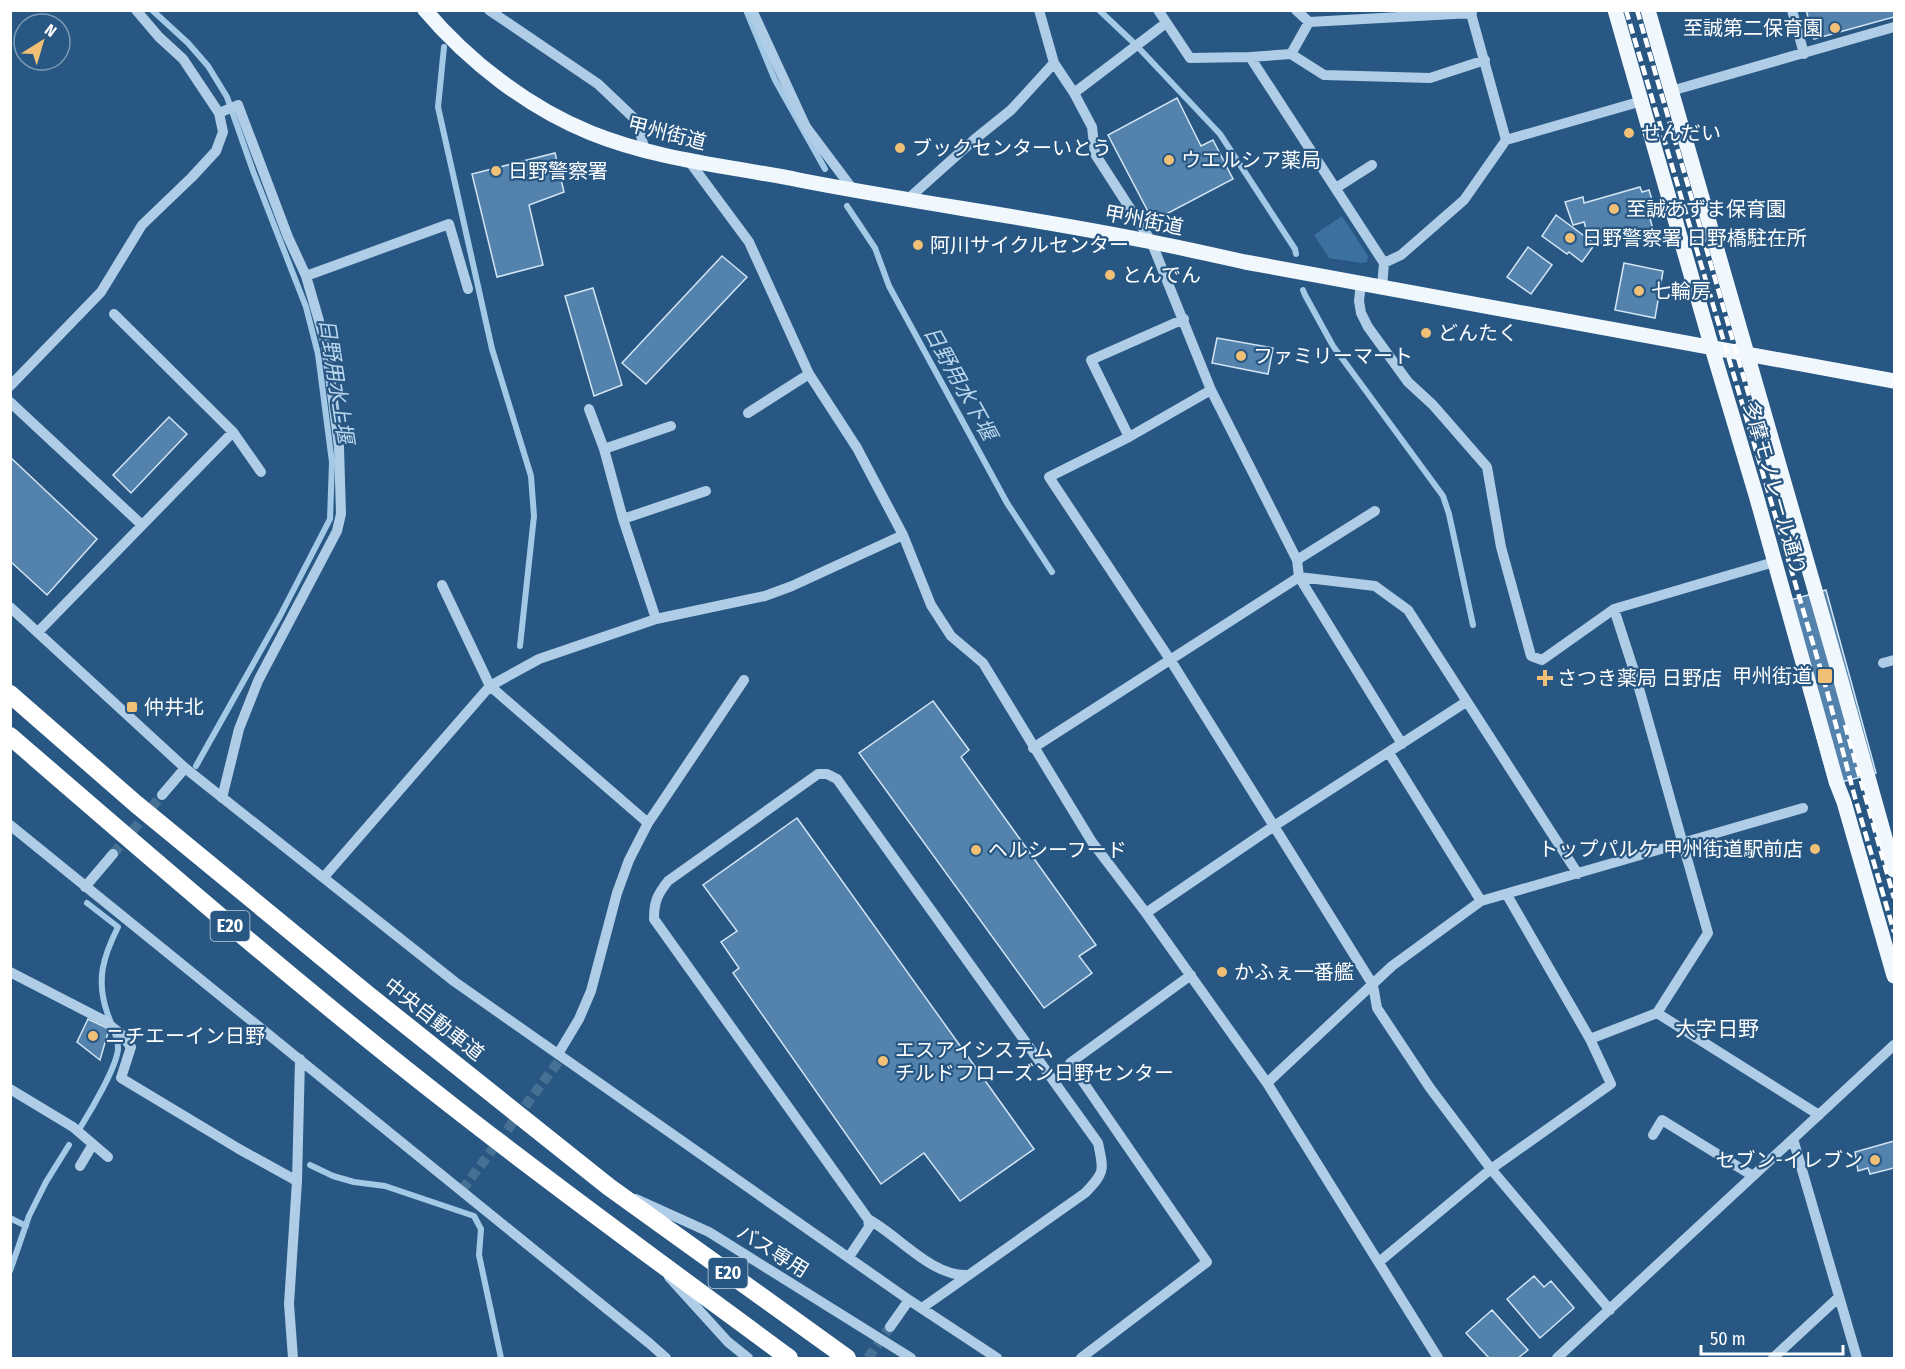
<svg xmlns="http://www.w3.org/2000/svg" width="1905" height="1369" font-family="'Fira Sans Condensed','Noto Sans JP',sans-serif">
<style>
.green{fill:#3c719f}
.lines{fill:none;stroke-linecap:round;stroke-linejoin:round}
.stream{stroke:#a4c9e7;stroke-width:6}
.building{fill:#5383ac;stroke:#d2e5f5;stroke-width:1.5}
.minor-tunnel{stroke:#477095;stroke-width:10;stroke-dasharray:10 5;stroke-linecap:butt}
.minor{stroke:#afcde6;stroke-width:10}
.major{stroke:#f0f7fd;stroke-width:15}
.highway{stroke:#fff;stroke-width:18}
.rail{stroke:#fff;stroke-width:4.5;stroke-dasharray:10 4.5;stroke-linecap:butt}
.poi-dot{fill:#efc075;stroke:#275782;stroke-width:2}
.labels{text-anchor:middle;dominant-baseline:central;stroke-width:4.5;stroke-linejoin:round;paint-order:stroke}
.shield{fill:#275782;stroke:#becdda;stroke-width:1.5}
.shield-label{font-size:18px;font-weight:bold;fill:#fff}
.poi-label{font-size:20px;fill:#fff;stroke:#275782;text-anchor:start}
.street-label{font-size:20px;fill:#fff;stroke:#275782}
.water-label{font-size:21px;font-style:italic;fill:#bad7ee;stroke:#275782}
.neighbourhood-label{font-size:21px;fill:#fff;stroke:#275782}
</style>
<rect width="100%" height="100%" fill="#275782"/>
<!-- green -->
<path class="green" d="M 1342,216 L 1368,256 L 1367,262 L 1361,263 L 1329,258 L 1314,235 Z"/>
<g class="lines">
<!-- stream -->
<path class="stream" d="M 152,10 L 188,43 L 208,66 L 227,97 L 253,171 L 306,307 L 318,354 L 332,462 L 330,519 L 280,616 L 196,766
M 746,10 L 775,80 L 825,169
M 1099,10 L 1135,44 L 1220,134 L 1295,249 L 1296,254
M 444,47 L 438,107 L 492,349 L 531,476 L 534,516 L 520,646
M 847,206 L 875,248 L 889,286 L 1007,503 L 1052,572
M 1303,290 L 1305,295 L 1333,346 L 1443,496 L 1449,514 L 1473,625
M 80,1128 C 90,1112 118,1065 118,1048 C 118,1035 110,1023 107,1012 C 96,980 103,957 118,927 L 87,903
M 310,1165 L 333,1176 L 354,1182 L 385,1186 L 474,1216 L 481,1229 L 479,1255 L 501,1358
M 10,1218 L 26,1226
M 10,1271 L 29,1216 L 46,1182 L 69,1145"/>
</g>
<!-- building -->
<path class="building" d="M 1806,10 L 1894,10 L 1894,17 L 1814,39 Z
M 1177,98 L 1201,146 L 1213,140 L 1233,179 L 1153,221 L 1108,135 Z
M 555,153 L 564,192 L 529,205 L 543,265 L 497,277 L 472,174 Z
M 1640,187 L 1642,192 L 1649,190 L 1654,206 L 1647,208 L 1653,229 L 1596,245 L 1595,238 L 1591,239 L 1591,236 L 1588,236 L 1584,222 L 1573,225 L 1565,202 L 1583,197 L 1584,203 Z
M 1556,215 L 1595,244 L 1582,262 L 1569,252 L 1567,254 L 1542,236 Z
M 1528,247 L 1552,265 L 1531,294 L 1507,277 Z
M 722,256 L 747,277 L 646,384 L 622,363 Z
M 1624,263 L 1663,271 L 1655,318 L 1615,310 Z
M 593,288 L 622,385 L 594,396 L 565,296 Z
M 1217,338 L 1273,348 L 1268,374 L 1212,363 Z
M 169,417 L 187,434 L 131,493 L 113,475 Z
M 10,457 L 97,539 L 47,595 L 10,561 Z
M 1826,590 L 1876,773 L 1830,785 L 1780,603 Z
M 933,701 L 969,750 L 961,757 L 1096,945 L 1079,956 L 1092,973 L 1044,1008 L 859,753 Z
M 797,818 L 1034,1149 L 960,1201 L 924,1153 L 881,1184 L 733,973 L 739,968 L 721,942 L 737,931 L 703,885 Z
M 88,1019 L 109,1029 L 100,1060 L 77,1042 Z
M 1894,1141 L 1894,1168 L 1870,1174 L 1868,1168 L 1858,1171 L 1855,1152 Z
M 1534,1276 L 1544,1287 L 1551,1281 L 1574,1308 L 1540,1338 L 1507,1299 Z
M 1492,1310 L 1528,1350 L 1518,1358 L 1489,1358 L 1466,1333 Z"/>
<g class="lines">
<!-- minor-tunnel -->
<path class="minor-tunnel" d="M 113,854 L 162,795
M 462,1190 L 562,1057
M 868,1358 L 890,1327"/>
<!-- minor -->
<path class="minor" d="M 489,10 L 598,84 L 637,121 L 645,151
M 752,10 L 806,127 L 854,191
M 1039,10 L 1054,63 L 1074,93 L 1092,127 L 1095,154 L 1151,241 L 1211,390 L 1297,560 L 1299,577 L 1375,586 L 1408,610 L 1578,874
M 1158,10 L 1190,58 L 1250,57 L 1291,54 L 1324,75 L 1430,78 L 1485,60
M 1470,10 L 1506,140
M 1792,10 L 1804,54
M 1309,22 L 1472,13
M 1291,54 L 1309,22 L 1296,10
M 1250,57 L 1384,263
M 1671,91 L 1894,27
M 1074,93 L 1166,23
M 219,113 L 238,105 L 288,237 L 306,276 L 326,345 L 339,447 L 341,514 L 337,531 L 258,681 L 239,729 L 222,798
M 689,161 L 749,242 L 809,374 L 857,448 L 903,535 L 931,605 L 951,636 L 983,663 L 1092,842 L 1146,913 L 1267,1083 L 1438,1358
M 1336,188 L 1372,165
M 908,199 L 975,139 L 1011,110 L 1054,63
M 306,276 L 449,224 L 468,289
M 1361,283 L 1359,301 L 1361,313 L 1368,327 L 1408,382 L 1433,405 L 1487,467 L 1501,547 L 1531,656 L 1542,660 L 1614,609 L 1774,562
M 1382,287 L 1384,263 L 1401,255 L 1464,200 L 1506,140 L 1642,101
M 114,314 L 233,432 L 261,472
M 10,386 L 101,292 L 142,225 L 192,177 L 216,151 L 223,132 L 219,113 L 183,59 L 159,37 L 136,10
M 1211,390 L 1129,437 L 1049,477 L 1171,661 L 1373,985 L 1377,1008 L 1430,1088 L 1491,1169 L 1610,1310
M 10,402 L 142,525
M 589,409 L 604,449 L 623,519 L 656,619
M 748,413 L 809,374
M 1129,437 L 1091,360 L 1184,319
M 604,449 L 671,426
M 623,519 L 706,491
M 1297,560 L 1375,511
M 10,607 L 185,768 L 455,982 L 909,1300 L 997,1358
M 1614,609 L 1635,674 L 1708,933 L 1657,1013 L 1819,1115
M 38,632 L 233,432
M 1883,663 L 1894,660
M 1033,748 L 1299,577 L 1402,744
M 1389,753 L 1481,901
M 162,795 L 185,768
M 648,823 L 490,686 L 539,659 L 656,619 L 765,596 L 792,586 L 903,535
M 10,825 L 649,1343 L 666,1358
M 324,877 L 490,686 L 442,585
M 85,887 L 113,854
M 1507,895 L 1590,1039 L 1657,1013
M 1146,913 L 1274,826 L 1466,702
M 10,972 L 103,1020 L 121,1034 L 131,1047 L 121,1078 L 239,1149 L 297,1181
M 558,1054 L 579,1019 L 591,991 L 617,893 L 629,860 L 648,823 L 744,680
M 1267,1083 L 1392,966 L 1481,901 L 1803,808
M 10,1089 L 73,1127 L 108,1157
M 1653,1135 L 1662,1120 L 1753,1176
M 1793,1139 L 1857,1358
M 80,1166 L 93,1144
M 636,1199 L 709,1232 L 911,1358
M 868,1219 C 899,1236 931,1276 967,1275
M 849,1257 L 869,1227 L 868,1219 L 654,919 C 654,902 657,895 668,881 L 818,774 L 827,774 L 837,779 L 1098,1143 C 1104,1171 1105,1172 1085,1193 L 922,1308
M 1379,1262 L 1491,1169 L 1611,1084 L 1590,1039
M 669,1277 L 728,1342 L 748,1358
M 890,1327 L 909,1300
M 293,1358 L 289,1304 L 297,1181 L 300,1059
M 1081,1358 L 1207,1262 L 1070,1063 L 1191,975
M 1557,1358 L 1894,1045
M 1773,1358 L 1839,1297"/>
<!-- major -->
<path class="major" d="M 425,10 C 469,62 529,108 591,133 C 658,160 729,166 799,180 C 916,203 1035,218 1152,242 C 1183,248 1214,255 1245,262 L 1894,381
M 1615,10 L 1712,348 L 1756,495 L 1837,784 L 1844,802 L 1894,976
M 1648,10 L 1840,677 L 1894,870"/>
<!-- highway -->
<path class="highway" d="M 10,694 L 136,804 L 367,994 L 609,1187 L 847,1358
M 10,736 C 157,863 303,990 456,1109 C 566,1195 678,1276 789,1358"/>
<!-- rail -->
<path class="rail" d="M 1626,10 L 1827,691 L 1854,794 L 1894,932
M 1637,10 L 1781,506
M 1845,725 L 1894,898"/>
</g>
<!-- markers -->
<g class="poi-dot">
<circle cx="1835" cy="28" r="6"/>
<circle cx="1629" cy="133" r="6"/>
<circle cx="900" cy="148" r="6"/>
<circle cx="1169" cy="160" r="6"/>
<circle cx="496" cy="171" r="6"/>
<circle cx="1614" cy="209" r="6"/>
<circle cx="1570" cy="238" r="6"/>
<circle cx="918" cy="245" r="6"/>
<circle cx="1110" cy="275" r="6"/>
<circle cx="1639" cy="291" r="6"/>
<circle cx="1426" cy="333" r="6"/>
<circle cx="1241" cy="356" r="6"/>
<rect x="1817" y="668" width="16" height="16" rx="3"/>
<path d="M1542 669h6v6h6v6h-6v6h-6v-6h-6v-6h6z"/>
<rect x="126" y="701" width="12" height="12" rx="3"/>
<circle cx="1815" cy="849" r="6"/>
<circle cx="976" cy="850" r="6"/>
<circle cx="1222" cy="972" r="6"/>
<circle cx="93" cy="1036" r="6"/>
<circle cx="883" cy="1061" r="6"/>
<circle cx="1875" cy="1160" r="6"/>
</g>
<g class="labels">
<!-- shield labels -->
<g class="shield">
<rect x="210.5" y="911" width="39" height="30" rx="4.5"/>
<rect x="708.5" y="1258" width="39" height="30" rx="4.5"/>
</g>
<g class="shield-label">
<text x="230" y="926">E20</text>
<text x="728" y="1273">E20</text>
</g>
<!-- poi labels -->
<g class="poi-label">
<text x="1823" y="28" text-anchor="end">至誠第二保育園</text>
<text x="1641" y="133">せんだい</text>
<text x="912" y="148">ブックセンターいとう</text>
<text x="1181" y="160">ウエルシア薬局</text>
<text x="508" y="171">日野警察署</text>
<text x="1626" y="209">至誠あずま保育園</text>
<text x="1582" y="238">日野警察署 日野橋駐在所</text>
<text x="930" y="245">阿川サイクルセンター</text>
<text x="1122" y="275">とんでん</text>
<text x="1651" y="291">七輪房</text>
<text x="1438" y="333">どんたく</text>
<text x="1253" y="356">ファミリーマート</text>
<text x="1812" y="676" text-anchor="end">甲州街道</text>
<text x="1557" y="678">さつき薬局 日野店</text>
<text x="144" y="707">仲井北</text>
<text x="1803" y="849" text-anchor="end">トップパルケ 甲州街道駅前店</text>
<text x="988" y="850">ヘルシーフード</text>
<text x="1234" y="972">かふぇ一番艦</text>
<text x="105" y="1036">ニチエーイン日野</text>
<text x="895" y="1050">エスアイシステム<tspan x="895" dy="23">チルドフローズン日野センター</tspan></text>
<text x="1863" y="1160" text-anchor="end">セブン-イレブン</text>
</g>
<!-- street labels -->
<g class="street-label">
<text transform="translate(667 133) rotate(14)">甲州街道</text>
<text transform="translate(1144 220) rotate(11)">甲州街道</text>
<text transform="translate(1775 488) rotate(74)">多摩モノレール通り</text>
<text transform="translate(434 1019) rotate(38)">中央自動車道</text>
<text transform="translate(773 1251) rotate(32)">バス専用</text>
</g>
<!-- water labels -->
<g class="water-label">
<text transform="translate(336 381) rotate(81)">日野用水上堰</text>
<text transform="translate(960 383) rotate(61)">日野用水下堰</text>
</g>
<!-- neighbourhood labels -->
<g class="neighbourhood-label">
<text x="1717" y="1029">大字日野</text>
</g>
</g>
<!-- border -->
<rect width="1905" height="1369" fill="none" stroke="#ffffff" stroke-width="24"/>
<!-- north arrow -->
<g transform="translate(42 42) rotate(37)"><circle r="28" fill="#275782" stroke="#7d9ab4" stroke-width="1.5"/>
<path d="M0-4.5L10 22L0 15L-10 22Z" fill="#efc075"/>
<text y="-9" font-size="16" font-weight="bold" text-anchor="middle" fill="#ffffff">N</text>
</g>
<!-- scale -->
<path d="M1701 1345v9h142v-9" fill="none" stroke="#ffffff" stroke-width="3"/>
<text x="1710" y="1345" font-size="18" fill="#ffffff" stroke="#275782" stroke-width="4.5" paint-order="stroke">50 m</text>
</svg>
